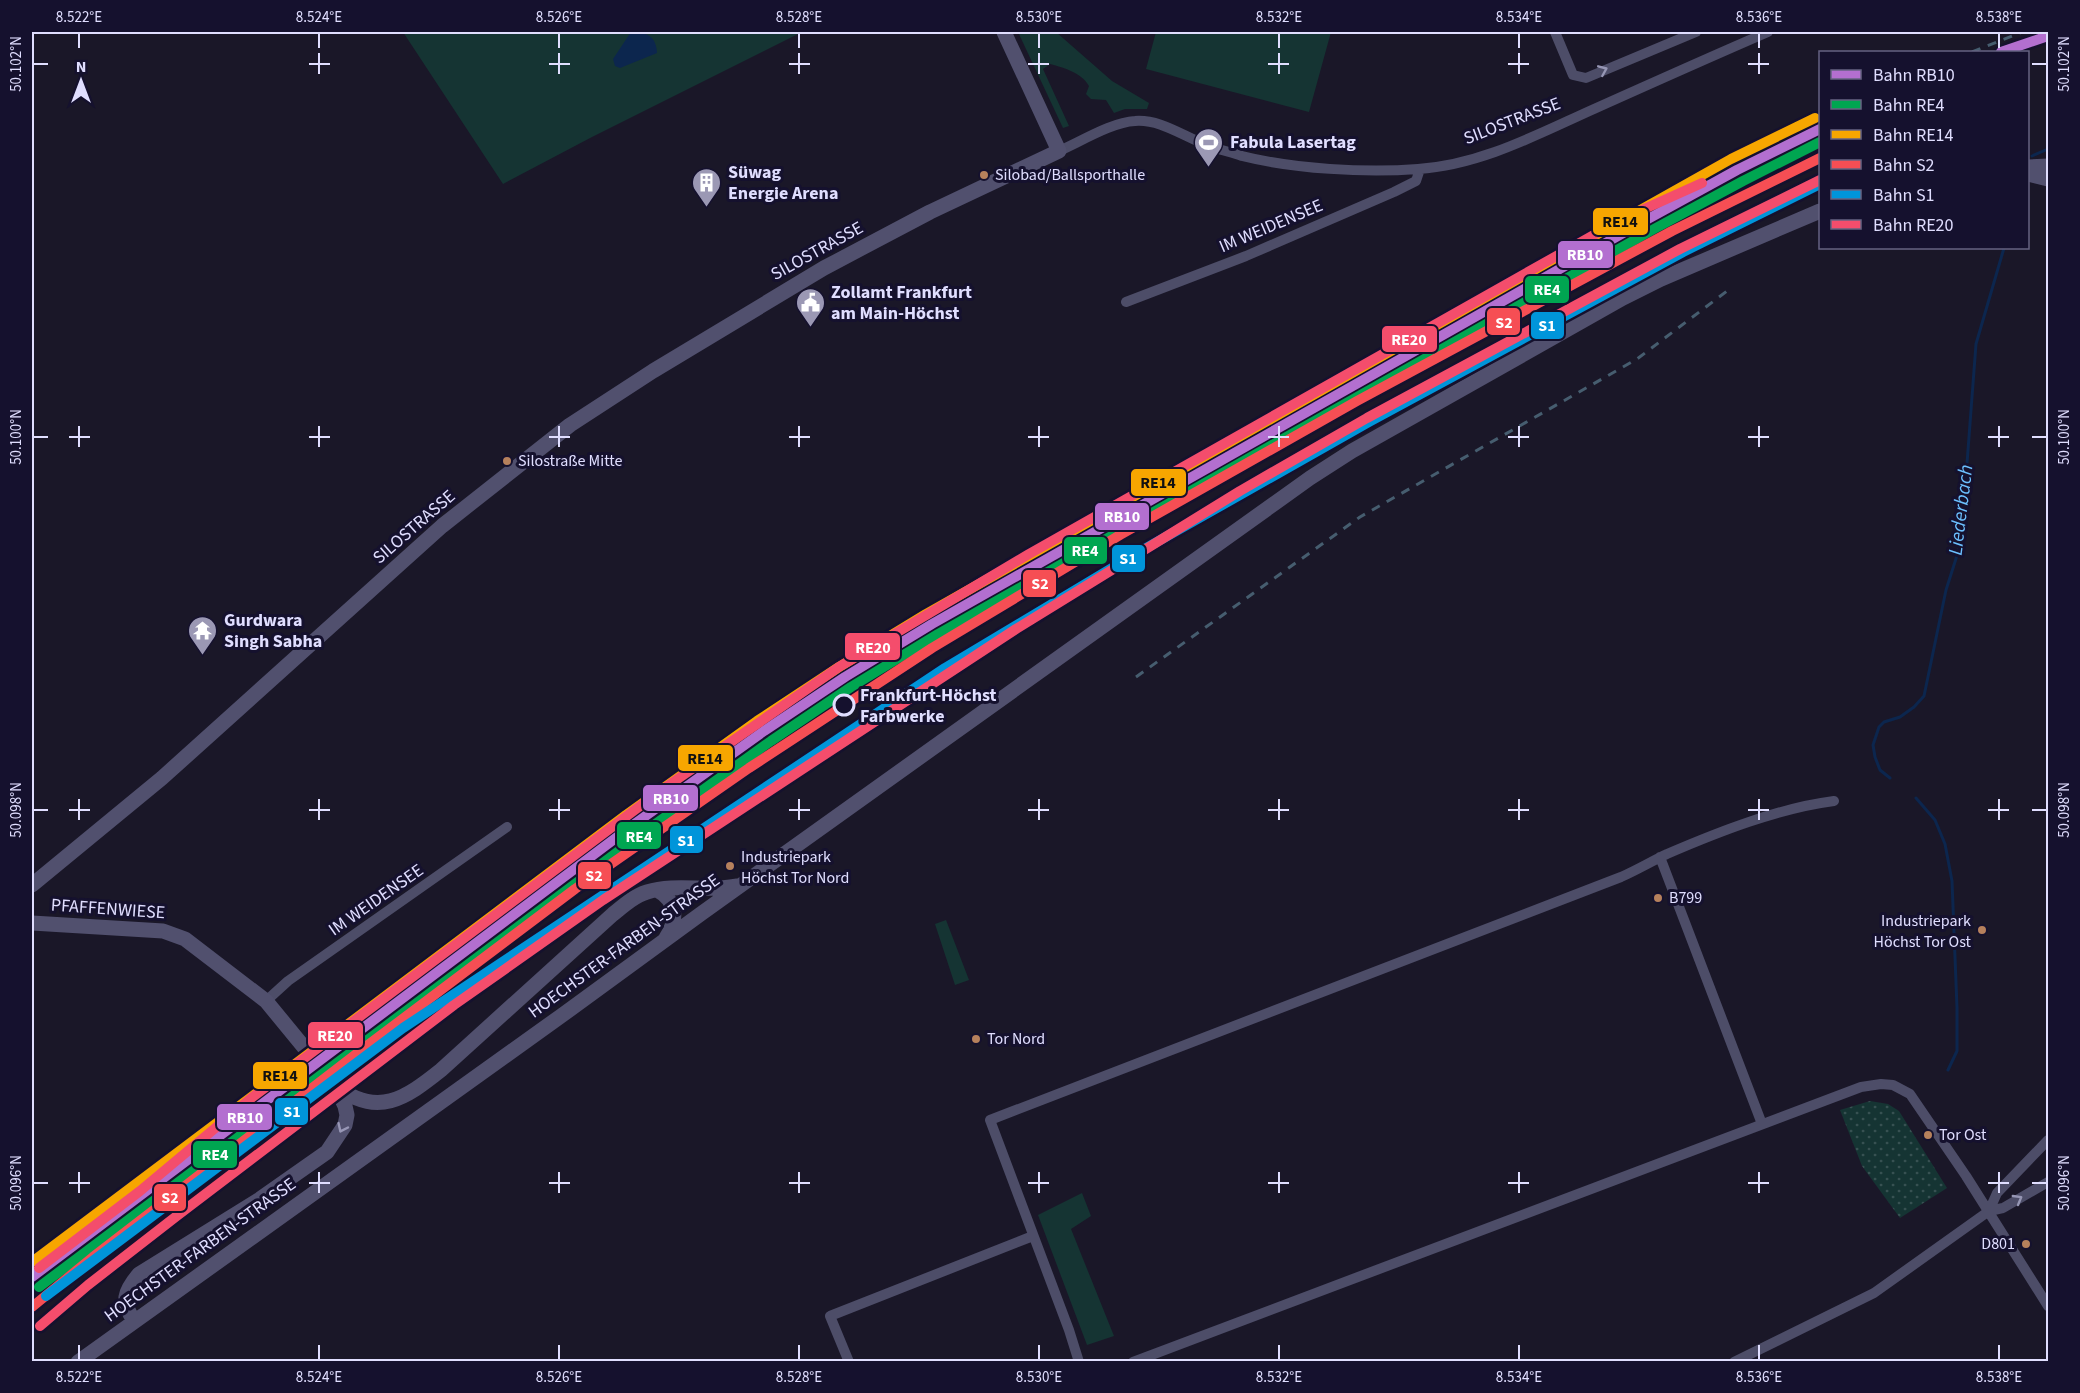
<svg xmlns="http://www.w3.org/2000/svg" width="2080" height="1393" font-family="'Source Sans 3',sans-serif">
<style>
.green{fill:#153433}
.park{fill:url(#park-dots)}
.water{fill:#0c264e}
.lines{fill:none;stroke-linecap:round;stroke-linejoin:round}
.stream{stroke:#0c264e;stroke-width:3}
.street{stroke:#4d4d68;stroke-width:10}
.secondary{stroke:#51506e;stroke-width:15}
.rail{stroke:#465d6f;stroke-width:3;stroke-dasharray:9 8;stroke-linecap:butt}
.rail-1-casing{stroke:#15112e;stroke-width:15}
.rail-2-casing{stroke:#15112e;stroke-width:15}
.rail-3-casing{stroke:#15112e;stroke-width:15}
.rail-4-casing{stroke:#15112e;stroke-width:15}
.rail-5-casing{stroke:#15112e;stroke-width:15}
.rail-6-casing{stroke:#15112e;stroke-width:15}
.rail-1{stroke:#b36fd0;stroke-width:10}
.rail-2{stroke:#00a651;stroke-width:10}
.rail-3{stroke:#f7a600;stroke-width:10}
.rail-4{stroke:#f64e54;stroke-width:10}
.rail-5{stroke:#0095da;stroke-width:10}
.rail-6{stroke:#f44d6c;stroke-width:10}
.oneway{stroke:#9696b4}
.oneway2{stroke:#9897b6}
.ticks{fill:none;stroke:#e0deff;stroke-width:2}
.bus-dot{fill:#b6815c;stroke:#15112e;stroke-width:2}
.stop-dot{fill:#15112e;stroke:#e0deff;stroke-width:3}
.labels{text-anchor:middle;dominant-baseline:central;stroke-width:6;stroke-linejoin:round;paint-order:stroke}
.bus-label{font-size:16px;fill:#e0deff;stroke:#15112e;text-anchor:start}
.street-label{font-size:18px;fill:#e0deff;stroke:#15112e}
.poi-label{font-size:18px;font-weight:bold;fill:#e0deff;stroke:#15112e;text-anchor:start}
.stop-label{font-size:18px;font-weight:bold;fill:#e0deff;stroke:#15112e;text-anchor:start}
.water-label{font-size:20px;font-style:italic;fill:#6cc0ff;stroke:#15112e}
.line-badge{stroke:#15112e;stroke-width:2}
.badge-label{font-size:16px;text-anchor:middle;font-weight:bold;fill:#fff}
.pale-badge-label{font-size:16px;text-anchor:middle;font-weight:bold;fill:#111}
.neatline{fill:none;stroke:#e0deff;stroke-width:2}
.ticks-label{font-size:15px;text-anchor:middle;fill:#e0deff}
</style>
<defs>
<pattern id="park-dots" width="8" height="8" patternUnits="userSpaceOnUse" patternTransform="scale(1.5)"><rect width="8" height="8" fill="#153433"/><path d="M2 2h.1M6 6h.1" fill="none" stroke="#375152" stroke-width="1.8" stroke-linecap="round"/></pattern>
</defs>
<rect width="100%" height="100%" fill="#1a1728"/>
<!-- green -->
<path class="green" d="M 403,32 L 802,32 L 592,137 L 503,184 Z
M 1018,32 L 1056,32 L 1112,81 L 1149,103 L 1147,109 L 1125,109 L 1114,113 L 1106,100 L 1091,99 L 1086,94 L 1089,86 C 1082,73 1065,68 1050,64 L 1043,69 L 1069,126 L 1063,128 Z
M 1156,32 L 1331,32 L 1309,112 L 1146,69 Z
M 946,920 L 969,980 L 955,985 L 935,924 Z
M 1082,1193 L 1091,1216 L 1071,1229 L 1114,1336 L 1087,1345 L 1038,1215 Z"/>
<!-- park -->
<path class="park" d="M 1870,1101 L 1888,1104 L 1899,1111 L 1947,1188 L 1900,1218 L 1862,1166 L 1840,1110 Z"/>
<!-- water -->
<path class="water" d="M 631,32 C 647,32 656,36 657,53 L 620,68 L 615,66 L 613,59 Z"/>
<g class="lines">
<!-- stream -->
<path class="stream" d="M 2032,156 L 2048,149
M 1890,778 L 1880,770 L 1875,757 L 1873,745 L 1879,727 L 1884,722 L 1900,717 L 1914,707 L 1924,696 L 1946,590 L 1961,543 L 1976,344 L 2004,248
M 1916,798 L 1935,820 L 1945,844 L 1952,881 L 1957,1008 L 1957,1051 L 1948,1070"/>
<!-- street -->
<path class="street" d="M 1555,32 L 1573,75 L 1586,78 L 1696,32
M 1059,151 C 1080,142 1112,122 1135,121 C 1161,119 1184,137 1207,145 C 1219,150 1231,152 1242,156 C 1294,169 1365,173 1418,169 C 1481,165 1538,134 1594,109 C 1652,83 1710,57 1768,32
M 1126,302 L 1246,256 L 1394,192 L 1416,181 L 1420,169
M 1660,857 L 1762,1124
M 266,1001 L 288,981 L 507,827
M 1989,1211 L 1997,1193 L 2048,1140
M 849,1362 L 830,1316 L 1033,1236
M 1079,1362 L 1069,1330 L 990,1120 L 1621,877 C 1637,870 1652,861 1667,854 C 1718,832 1779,808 1834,801
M 1133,1362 L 1861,1087 L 1881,1084 L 1893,1085 L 1910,1094 L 1966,1176 L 2048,1306
M 1734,1362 L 1874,1293 L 1989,1211 L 2003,1208 L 2048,1182"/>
<!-- secondary -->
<path class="secondary" d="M 2028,167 L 2048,166
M 2028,174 L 2048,179
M 32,885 L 162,778 L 442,526 L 570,425 L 653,371 L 824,268 L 930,212 L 1059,151 L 1004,32
M 657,890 C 677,901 678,920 666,938
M 32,923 L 163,931 L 185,939 L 266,1001 L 335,1085 L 345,1106 L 347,1115 L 345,1125 L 327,1152 L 260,1199 L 139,1274 C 124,1292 121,1301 134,1321
M 335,1085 C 377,1119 406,1098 441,1070 L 612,915 C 623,906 634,896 647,892 C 676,883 707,892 736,886
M 78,1362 L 561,1016 L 702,913 L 1310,478 L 1352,451 L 1623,298 L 1661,279 L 1820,211"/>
<!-- rail -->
<path class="rail" d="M 1972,52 L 2022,32
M 1697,172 L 1820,118
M 1136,677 L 1360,517 L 1637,359 L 1731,288"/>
<defs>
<path id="rail-1" d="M 2001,52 L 2048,36
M 32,1277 L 633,825 L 764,731 L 845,677 L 932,624 L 1648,219 L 1737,170 L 1820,129"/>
<path id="rail-2" d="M 39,1287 L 640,835 L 771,741 L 851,687 L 938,634 L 1654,229 L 1743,181 L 1820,142"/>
<path id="rail-3" d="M 32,1262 L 626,815 L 757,721 L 839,667 L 926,614 L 1642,209 L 1731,159 L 1815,118"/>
<path id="rail-4" d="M 32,1307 L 93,1257 L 368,1045 L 575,889 L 749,768 L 932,648 L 1120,535 L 1357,401 L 1672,231 L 1820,158"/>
<path id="rail-5" d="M 46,1296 L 403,1028 L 945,668 L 1132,556 L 1369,422 L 1683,252 L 1820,184"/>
<path id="rail-6" d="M 39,1268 L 140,1191 L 250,1099 L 656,794 L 839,667 L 1029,554 L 1622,219 L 1702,183
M 40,1326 L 88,1285 L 178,1215 L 454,1005 L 603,900 L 1016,629 L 1240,491 L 1367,418 L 1680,249 L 1820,180"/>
</defs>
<!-- rail-1 casing -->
<use href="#rail-1" class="rail-1-casing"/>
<!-- rail-2 casing -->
<use href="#rail-2" class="rail-2-casing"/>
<!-- rail-3 casing -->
<use href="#rail-3" class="rail-3-casing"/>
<!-- rail-4 casing -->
<use href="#rail-4" class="rail-4-casing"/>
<!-- rail-5 casing -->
<use href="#rail-5" class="rail-5-casing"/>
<!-- rail-6 casing -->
<use href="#rail-6" class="rail-6-casing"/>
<!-- rail-1 -->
<use href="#rail-1" class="rail-1"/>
<!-- rail-2 -->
<use href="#rail-2" class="rail-2"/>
<!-- rail-3 -->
<use href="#rail-3" class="rail-3"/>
<!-- rail-4 -->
<use href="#rail-4" class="rail-4"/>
<!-- rail-5 -->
<use href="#rail-5" class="rail-5"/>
<!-- rail-6 -->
<use href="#rail-6" class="rail-6"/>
</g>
<!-- one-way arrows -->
<defs><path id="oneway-chevron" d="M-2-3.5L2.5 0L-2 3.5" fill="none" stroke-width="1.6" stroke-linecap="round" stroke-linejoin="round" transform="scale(1.5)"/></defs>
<g class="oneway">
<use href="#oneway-chevron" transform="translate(1603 70) rotate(-23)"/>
<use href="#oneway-chevron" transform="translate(2018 1199) rotate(-30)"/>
</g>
<use class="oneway2" href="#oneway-chevron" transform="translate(342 1128) rotate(115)"/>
<!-- ticks -->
<path class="ticks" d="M 79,33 L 79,48M 319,33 L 319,48M 559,33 L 559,48M 799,33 L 799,48M 1039,33 L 1039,48M 1279,33 L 1279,48M 1519,33 L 1519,48M 1759,33 L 1759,48M 1999,33 L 1999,48M 319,53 L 319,74M 559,53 L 559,74M 799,53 L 799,74M 1039,53 L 1039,74M 1279,53 L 1279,74M 1519,53 L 1519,74M 1759,53 L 1759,74M 33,64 L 48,64M 309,64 L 330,64M 549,64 L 570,64M 789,64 L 810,64M 1028,64 L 1049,64M 1268,64 L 1289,64M 1508,64 L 1529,64M 1748,64 L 1769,64M 2032,64 L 2047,64M 79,426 L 79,447M 319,426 L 319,447M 559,426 L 559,447M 799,426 L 799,447M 1039,426 L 1039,447M 1279,426 L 1279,447M 1519,426 L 1519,447M 1759,426 L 1759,447M 1999,426 L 1999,447M 33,437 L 48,437M 69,437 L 90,437M 309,437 L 330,437M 549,437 L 570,437M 789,437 L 810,437M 1028,437 L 1049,437M 1268,437 L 1289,437M 1508,437 L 1529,437M 1748,437 L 1769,437M 1988,437 L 2009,437M 2032,437 L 2047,437M 79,799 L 79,820M 319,799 L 319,820M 559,799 L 559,820M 799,799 L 799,820M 1039,799 L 1039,820M 1279,799 L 1279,820M 1519,799 L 1519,820M 1759,799 L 1759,820M 1999,799 L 1999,820M 33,810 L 48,810M 69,810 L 90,810M 309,810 L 330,810M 549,810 L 570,810M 789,810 L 810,810M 1028,810 L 1049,810M 1268,810 L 1289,810M 1508,810 L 1529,810M 1748,810 L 1769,810M 1988,810 L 2009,810M 2032,810 L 2047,810M 79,1172 L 79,1193M 319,1172 L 319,1193M 559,1172 L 559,1193M 799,1172 L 799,1193M 1039,1172 L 1039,1193M 1279,1172 L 1279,1193M 1519,1172 L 1519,1193M 1759,1172 L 1759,1193M 1999,1172 L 1999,1193M 33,1183 L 48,1183M 69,1183 L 90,1183M 309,1183 L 330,1183M 549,1183 L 570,1183M 789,1183 L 810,1183M 1028,1183 L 1049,1183M 1268,1183 L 1289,1183M 1508,1183 L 1529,1183M 1748,1183 L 1769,1183M 1988,1183 L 2009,1183M 2032,1183 L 2047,1183M 79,1345 L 79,1360M 319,1345 L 319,1360M 559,1345 L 559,1360M 799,1345 L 799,1360M 1039,1345 L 1039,1360M 1279,1345 L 1279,1360M 1519,1345 L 1519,1360M 1759,1345 L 1759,1360M 1999,1345 L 1999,1360"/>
<!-- icons -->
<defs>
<symbol id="stadium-pin" viewBox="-11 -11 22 30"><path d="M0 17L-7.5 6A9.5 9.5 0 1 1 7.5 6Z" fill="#9b98b4" stroke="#15112e"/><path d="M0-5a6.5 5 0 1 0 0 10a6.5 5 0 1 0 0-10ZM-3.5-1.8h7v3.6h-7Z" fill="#fff"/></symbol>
<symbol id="building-pin" viewBox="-11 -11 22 30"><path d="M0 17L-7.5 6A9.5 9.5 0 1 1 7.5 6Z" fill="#9b98b4" stroke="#15112e"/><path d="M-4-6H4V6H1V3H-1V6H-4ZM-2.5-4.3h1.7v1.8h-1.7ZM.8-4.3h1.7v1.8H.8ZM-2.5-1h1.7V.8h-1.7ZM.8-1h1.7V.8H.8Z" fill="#fff"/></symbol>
<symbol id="civic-pin" viewBox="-11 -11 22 30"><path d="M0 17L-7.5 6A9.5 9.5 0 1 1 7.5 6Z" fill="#9b98b4" stroke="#15112e"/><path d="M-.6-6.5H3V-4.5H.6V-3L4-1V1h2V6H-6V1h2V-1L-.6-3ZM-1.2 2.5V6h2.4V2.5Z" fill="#fff"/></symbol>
<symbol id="temple-pin" viewBox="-11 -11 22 30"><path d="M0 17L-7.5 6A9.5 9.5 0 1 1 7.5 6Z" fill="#9b98b4" stroke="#15112e"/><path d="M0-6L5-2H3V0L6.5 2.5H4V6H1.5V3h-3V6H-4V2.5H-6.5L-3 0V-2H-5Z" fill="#fff"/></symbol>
</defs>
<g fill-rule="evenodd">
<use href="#stadium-pin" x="1192" y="126" width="33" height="45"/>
<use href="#building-pin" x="690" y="166" width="33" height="45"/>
<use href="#civic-pin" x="794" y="286" width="33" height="45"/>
<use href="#temple-pin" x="186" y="614" width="33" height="45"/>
</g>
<!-- markers -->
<g class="bus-dot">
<circle cx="984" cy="175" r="5"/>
<circle cx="507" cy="461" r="5"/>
<circle cx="730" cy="866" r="5"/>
<circle cx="1658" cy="898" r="5"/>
<circle cx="1982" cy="930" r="5"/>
<circle cx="976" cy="1039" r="5"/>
<circle cx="1928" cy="1135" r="5"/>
<circle cx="2026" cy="1244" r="5"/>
</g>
<circle class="stop-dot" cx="844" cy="705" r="10"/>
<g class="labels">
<!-- bus labels -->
<g class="bus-label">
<text x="995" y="175">Silobad/Ballsporthalle</text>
<text x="518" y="461">Silostraße Mitte</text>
<text x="741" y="857">Industriepark<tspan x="741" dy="21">Höchst Tor Nord</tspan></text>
<text x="1669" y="898">B799</text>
<text x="1971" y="921" text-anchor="end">Industriepark<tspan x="1971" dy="21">Höchst Tor Ost</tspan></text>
<text x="987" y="1039">Tor Nord</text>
<text x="1939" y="1135">Tor Ost</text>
<text x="2015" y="1244" text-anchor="end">D801</text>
</g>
<!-- street labels -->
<g class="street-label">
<text transform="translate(1512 121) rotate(-21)">SILOSTRASSE</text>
<text transform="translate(1271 226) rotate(-23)">IM WEIDENSEE</text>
<text transform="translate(817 251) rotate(-29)">SILOSTRASSE</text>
<text transform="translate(414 527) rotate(-41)">SILOSTRASSE</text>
<text transform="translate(376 900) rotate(-35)">IM WEIDENSEE</text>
<text transform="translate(108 909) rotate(4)">PFAFFENWIESE</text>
<text transform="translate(624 946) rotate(-36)">HOECHSTER-FARBEN-STRASSE</text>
<text transform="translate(200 1250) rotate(-36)">HOECHSTER-FARBEN-STRASSE</text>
</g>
<!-- poi labels -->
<g class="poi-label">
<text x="1230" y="142">Fabula Lasertag</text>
<text x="728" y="172">Süwag<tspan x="728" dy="21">Energie Arena</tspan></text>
<text x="831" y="292">Zollamt Frankfurt<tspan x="831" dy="21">am Main-Höchst</tspan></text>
<text x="224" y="620">Gurdwara<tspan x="224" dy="21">Singh Sabha</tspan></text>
</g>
<!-- stop labels -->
<g class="stop-label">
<text x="860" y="695">Frankfurt-Höchst<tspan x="860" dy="21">Farbwerke</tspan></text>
</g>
<!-- water labels -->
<g class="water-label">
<text transform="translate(1961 510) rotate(-83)">Liederbach</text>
</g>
</g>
<g class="line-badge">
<rect x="1592" y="207" width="57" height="29" rx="6" fill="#f7a600"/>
<rect x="1557" y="240" width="57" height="29" rx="6" fill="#b36fd0"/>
<rect x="1524" y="275" width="46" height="29" rx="6" fill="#00a651"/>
<rect x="1486" y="307" width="35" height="29" rx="6" fill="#f64e54"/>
<rect x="1530" y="311" width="35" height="29" rx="6" fill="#0095da"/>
<rect x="1381" y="325" width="57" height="28" rx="6" fill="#f44d6c"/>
<rect x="1130" y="468" width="57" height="29" rx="6" fill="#f7a600"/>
<rect x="1094" y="502" width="56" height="29" rx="6" fill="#b36fd0"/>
<rect x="1063" y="536" width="45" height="29" rx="6" fill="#00a651"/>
<rect x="1111" y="544" width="35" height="29" rx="6" fill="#0095da"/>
<rect x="1022" y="569" width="35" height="29" rx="6" fill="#f64e54"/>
<rect x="844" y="632" width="57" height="29" rx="6" fill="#f44d6c"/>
<rect x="677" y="744" width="57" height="28" rx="6" fill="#f7a600"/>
<rect x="642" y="784" width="57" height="28" rx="6" fill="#b36fd0"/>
<rect x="616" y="821" width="46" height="29" rx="6" fill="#00a651"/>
<rect x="669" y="825" width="35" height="29" rx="6" fill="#0095da"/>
<rect x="577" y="861" width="35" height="29" rx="6" fill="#f64e54"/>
<rect x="307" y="1021" width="57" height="28" rx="6" fill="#f44d6c"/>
<rect x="252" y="1061" width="56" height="29" rx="6" fill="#f7a600"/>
<rect x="274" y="1097" width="35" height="29" rx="6" fill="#0095da"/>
<rect x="216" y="1103" width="57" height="28" rx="6" fill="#b36fd0"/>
<rect x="192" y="1140" width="46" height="29" rx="6" fill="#00a651"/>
<rect x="153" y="1183" width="34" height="29" rx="6" fill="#f64e54"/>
</g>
<g class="badge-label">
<text x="1585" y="260">RB10</text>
<text x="1547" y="295">RE4</text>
<text x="1504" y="328">S2</text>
<text x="1547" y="331">S1</text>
<text x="1409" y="345">RE20</text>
<text x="1122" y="522">RB10</text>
<text x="1085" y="556">RE4</text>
<text x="1128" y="564">S1</text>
<text x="1040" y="589">S2</text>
<text x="873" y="653">RE20</text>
<text x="671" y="804">RB10</text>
<text x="639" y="842">RE4</text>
<text x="686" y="846">S1</text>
<text x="594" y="881">S2</text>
<text x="335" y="1041">RE20</text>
<text x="292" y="1117">S1</text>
<text x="245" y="1123">RB10</text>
<text x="215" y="1160">RE4</text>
<text x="170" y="1203">S2</text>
</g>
<g class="pale-badge-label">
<text x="1620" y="227">RE14</text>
<text x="1158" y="488">RE14</text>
<text x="705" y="764">RE14</text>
<text x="280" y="1081">RE14</text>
</g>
<!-- border -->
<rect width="2080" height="1393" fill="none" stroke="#15112e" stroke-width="66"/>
<!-- legend -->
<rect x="1819" y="51" width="210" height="198" fill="#15112e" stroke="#666382" stroke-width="1.5"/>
<rect x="1831" y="70" width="30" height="9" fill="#b36fd0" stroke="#666382" stroke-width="1.5"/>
<text x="1873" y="81" font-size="18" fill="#e0deff">Bahn RB10</text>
<rect x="1831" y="100" width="30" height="9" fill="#00a651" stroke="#666382" stroke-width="1.5"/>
<text x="1873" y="111" font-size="18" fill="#e0deff">Bahn RE4</text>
<rect x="1831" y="130" width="30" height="9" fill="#f7a600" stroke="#666382" stroke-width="1.5"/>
<text x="1873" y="141" font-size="18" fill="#e0deff">Bahn RE14</text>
<rect x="1831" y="160" width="30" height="9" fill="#f64e54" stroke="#666382" stroke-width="1.5"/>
<text x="1873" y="171" font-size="18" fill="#e0deff">Bahn S2</text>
<rect x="1831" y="190" width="30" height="9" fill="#0095da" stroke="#666382" stroke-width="1.5"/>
<text x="1873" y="201" font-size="18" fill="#e0deff">Bahn S1</text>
<rect x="1831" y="220" width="30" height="9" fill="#f44d6c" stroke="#666382" stroke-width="1.5"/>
<text x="1873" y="231" font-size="18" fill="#e0deff">Bahn RE20</text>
<!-- north arrow -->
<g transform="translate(81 81)" stroke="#15112e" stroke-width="4.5" paint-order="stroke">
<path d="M0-4.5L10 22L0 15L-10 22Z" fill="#e0deff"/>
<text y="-9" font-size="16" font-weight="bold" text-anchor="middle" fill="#e0deff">N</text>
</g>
<rect x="33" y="33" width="2014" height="1327" class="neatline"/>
<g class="ticks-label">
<text x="79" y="22">8.522°E</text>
<text x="319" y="22">8.524°E</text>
<text x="559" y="22">8.526°E</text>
<text x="799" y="22">8.528°E</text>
<text x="1039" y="22">8.530°E</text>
<text x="1279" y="22">8.532°E</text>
<text x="1519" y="22">8.534°E</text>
<text x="1759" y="22">8.536°E</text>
<text x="1999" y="22">8.538°E</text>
<text transform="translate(16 64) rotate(-90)" y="5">50.102°N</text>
<text transform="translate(2064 64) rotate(-90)" y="5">50.102°N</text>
<text transform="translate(16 437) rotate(-90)" y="5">50.100°N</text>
<text transform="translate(2064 437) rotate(-90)" y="5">50.100°N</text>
<text transform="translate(16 810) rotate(-90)" y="5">50.098°N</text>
<text transform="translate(2064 810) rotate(-90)" y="5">50.098°N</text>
<text transform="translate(16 1183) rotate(-90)" y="5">50.096°N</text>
<text transform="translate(2064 1183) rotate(-90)" y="5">50.096°N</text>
<text x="79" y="1382">8.522°E</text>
<text x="319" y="1382">8.524°E</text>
<text x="559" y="1382">8.526°E</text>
<text x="799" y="1382">8.528°E</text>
<text x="1039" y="1382">8.530°E</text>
<text x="1279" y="1382">8.532°E</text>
<text x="1519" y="1382">8.534°E</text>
<text x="1759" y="1382">8.536°E</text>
<text x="1999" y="1382">8.538°E</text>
</g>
</svg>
